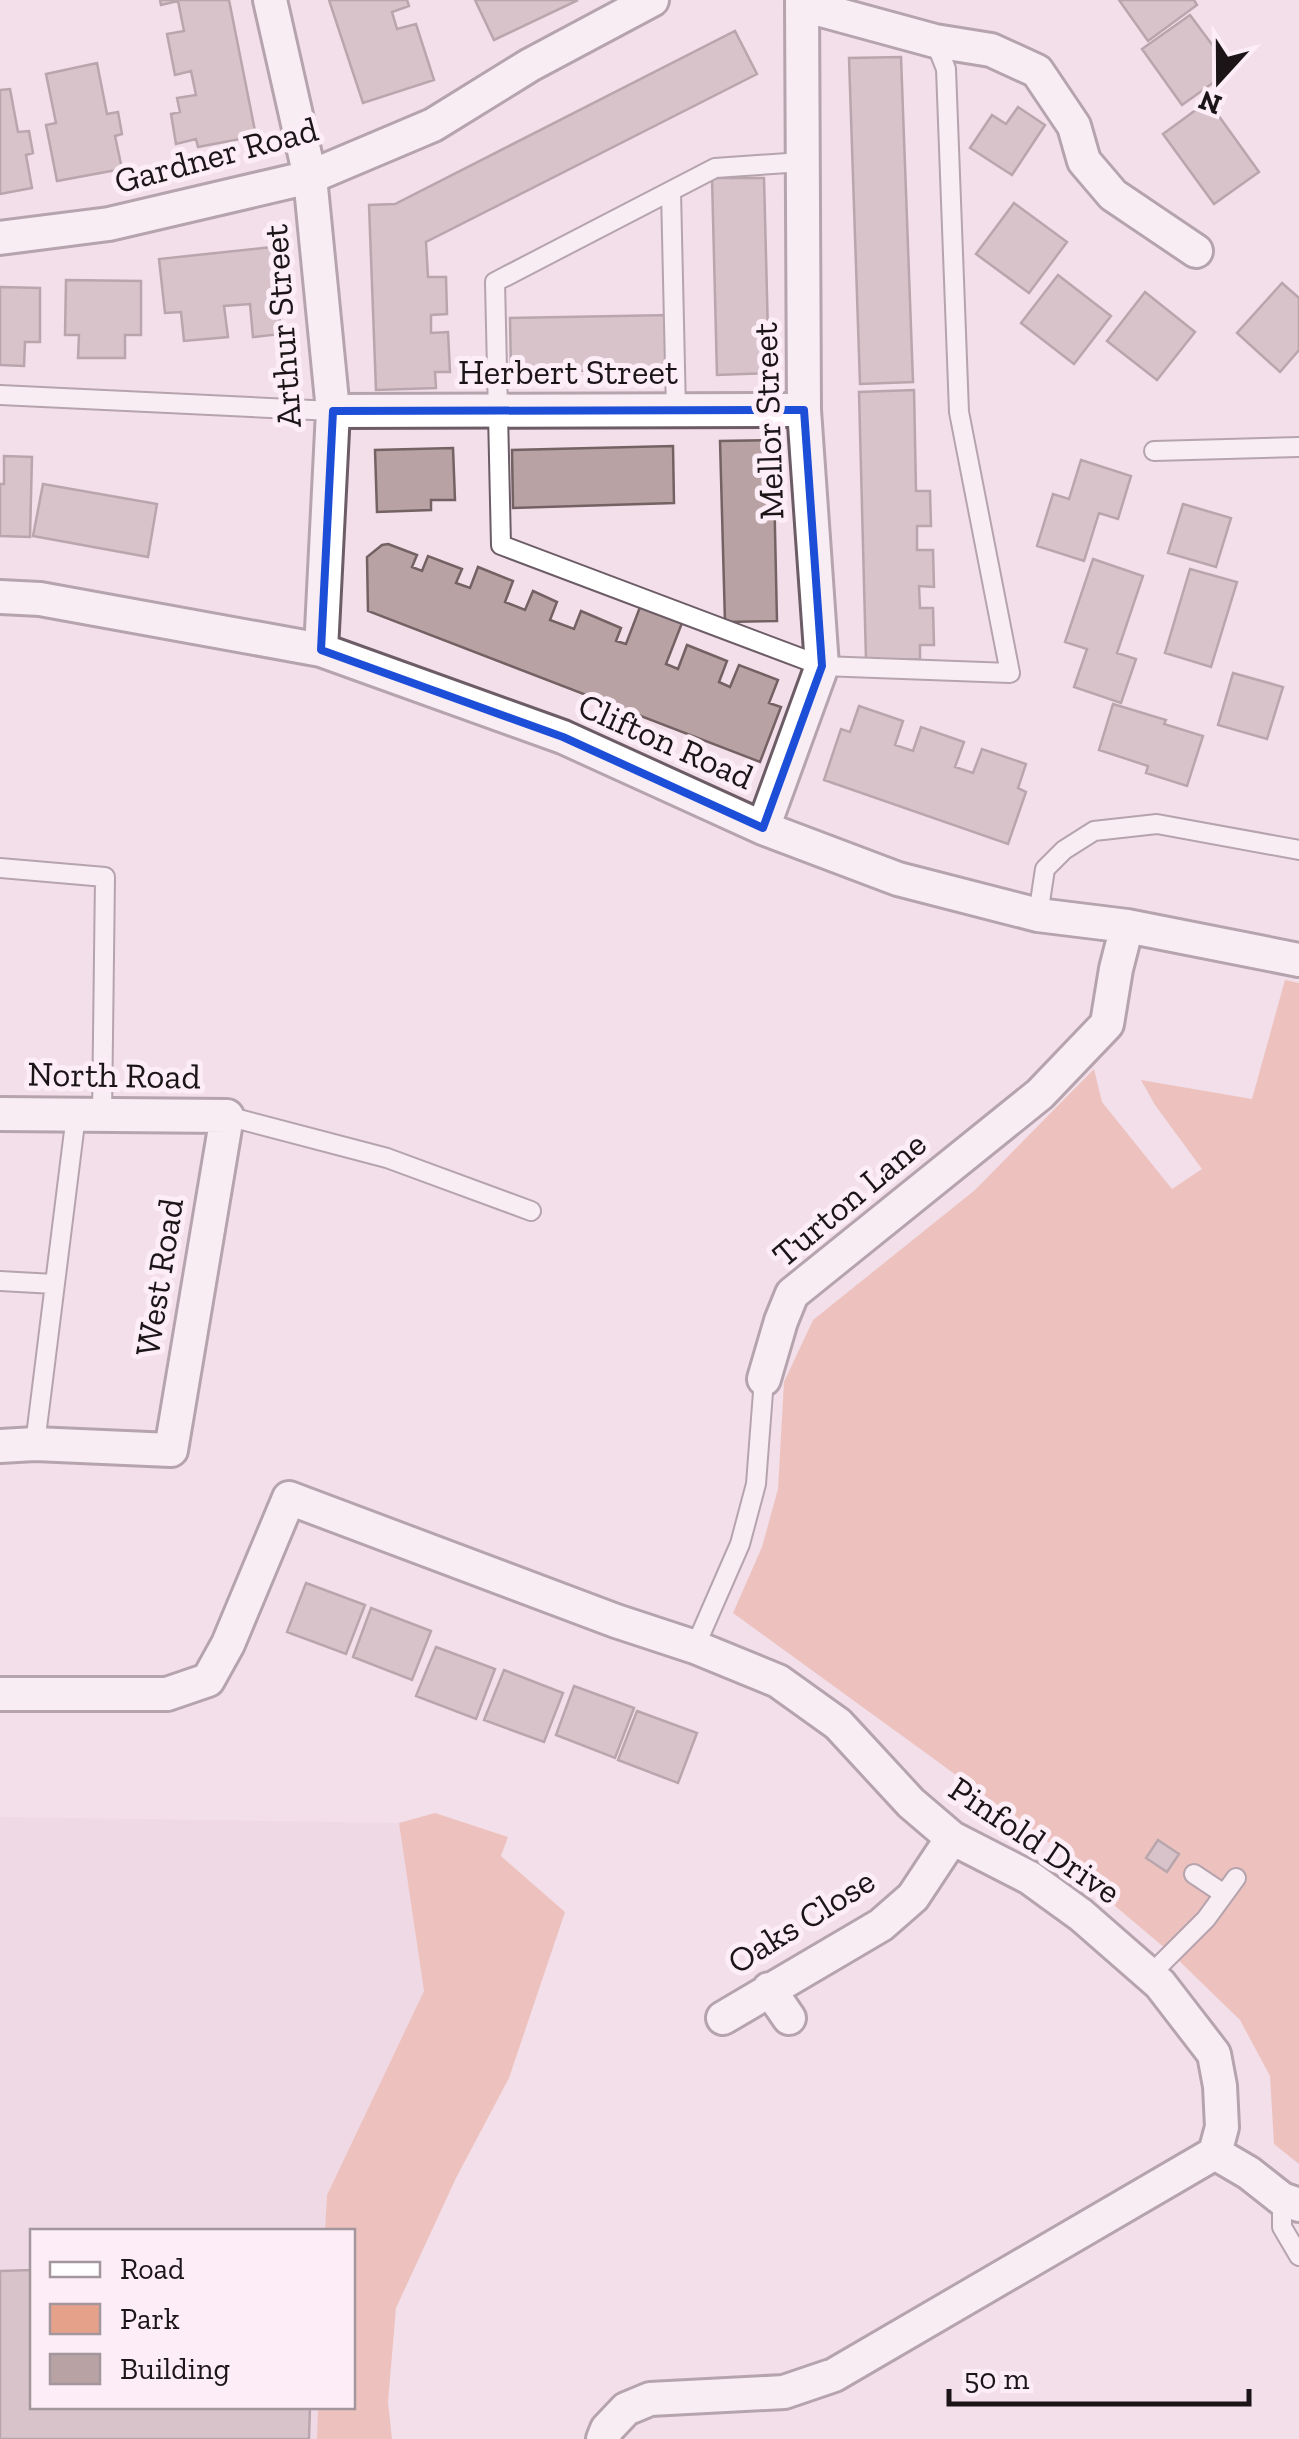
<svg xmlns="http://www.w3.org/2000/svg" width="1299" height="2439" font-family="'Zilla Slab',serif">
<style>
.built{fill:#ecd2e1}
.green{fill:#e6a18a}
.building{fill:#b8a2a4;stroke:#746163;stroke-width:2.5}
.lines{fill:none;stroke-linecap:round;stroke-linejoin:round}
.lane-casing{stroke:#6c5c65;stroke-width:22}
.street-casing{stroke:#6c5c65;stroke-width:38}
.lane{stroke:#fff;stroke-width:18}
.street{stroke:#fff;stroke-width:32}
.marked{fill:none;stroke:#1d4ed8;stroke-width:8;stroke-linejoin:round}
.labels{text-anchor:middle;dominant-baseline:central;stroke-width:10;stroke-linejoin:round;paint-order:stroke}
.street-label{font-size:35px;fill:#1b1518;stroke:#fdedf6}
</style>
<rect width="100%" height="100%" fill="#f2dfea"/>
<!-- built -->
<path class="built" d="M 0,1817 L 399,1823 L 424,1991 L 327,2195 L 325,2231 L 32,2232 L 32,2406 L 318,2407 L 317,2439 L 0,2439 Z"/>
<!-- green -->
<path class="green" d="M 1285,980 L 1299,983 L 1299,2164 L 1274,2144 L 1270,2076 L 1240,2020 L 1172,1954 L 1102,1895 L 1069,1857 L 733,1613 L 762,1547 L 778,1489 L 784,1382 L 813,1320 L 975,1190 L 1094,1069 L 1102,1102 L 1172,1189 L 1202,1169 L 1155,1105 L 1141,1080 L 1252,1099 Z
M 435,1813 L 508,1837 L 501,1856 L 565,1912 L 509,2078 L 456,2178 L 396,2308 L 388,2402 L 392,2439 L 317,2439 L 318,2407 L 352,2406 L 352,2232 L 325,2231 L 327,2195 L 424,1991 L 399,1823 Z"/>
<!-- building -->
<path class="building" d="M 160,0 L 229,0 L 256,136 L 198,147 L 196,139 L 176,144 L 171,114 L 180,112 L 177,98 L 196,95 L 191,71 L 175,75 L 167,34 L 184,31 L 178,1 L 161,5 Z
M 329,0 L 407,0 L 409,6 L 392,12 L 397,29 L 416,24 L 434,80 L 363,103 Z
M 475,0 L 578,0 L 494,40 Z
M 1119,0 L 1194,0 L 1197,5 L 1148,41 Z
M 1190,15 L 1231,70 L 1182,105 L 1142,49 Z
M 735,31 L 757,74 L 426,242 L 428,277 L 446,277 L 447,314 L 431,315 L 431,333 L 448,332 L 450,372 L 435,372 L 436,388 L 376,390 L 369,205 L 395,204 Z
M 901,57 L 913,382 L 860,384 L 849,58 Z
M 97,63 L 107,114 L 118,112 L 122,134 L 115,136 L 122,169 L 57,181 L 46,125 L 56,123 L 46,74 Z
M 10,89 L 18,132 L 29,131 L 33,153 L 26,155 L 32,188 L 0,194 L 0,90 Z
M 1208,101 L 1259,172 L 1214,204 L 1163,134 Z
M 1018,107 L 1045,125 L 1012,175 L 970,148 L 992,115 L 1006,124 Z
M 712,178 L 764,178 L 769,373 L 717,375 Z
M 1014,203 L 1067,242 L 1029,293 L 976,254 Z
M 273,247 L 281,334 L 253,337 L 250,304 L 224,306 L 228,337 L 184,341 L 181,312 L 165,313 L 159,259 Z
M 1058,275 L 1111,316 L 1074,364 L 1021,323 Z
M 66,280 L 141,281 L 141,335 L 125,335 L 125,358 L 78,358 L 79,335 L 65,335 Z
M 1282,283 L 1299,298 L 1299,350 L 1280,372 L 1237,333 Z
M 0,287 L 40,288 L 40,342 L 25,342 L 24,366 L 0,365 Z
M 1145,292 L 1195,332 L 1157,380 L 1107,341 Z
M 671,315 L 672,369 L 511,372 L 510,318 Z
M 914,390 L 916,491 L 930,491 L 931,526 L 917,526 L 917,550 L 933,550 L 934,587 L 919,586 L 920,608 L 933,608 L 934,645 L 920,645 L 920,659 L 866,660 L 859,392 Z
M 773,440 L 777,621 L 725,622 L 720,441 Z
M 673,446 L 674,503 L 513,508 L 512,450 Z
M 453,448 L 455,500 L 431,500 L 431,510 L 377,512 L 375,450 Z
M 4,456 L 32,457 L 30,537 L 0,536 L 0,484 L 4,484 Z
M 1081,460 L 1131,476 L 1118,519 L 1099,513 L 1084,561 L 1037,546 L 1053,494 L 1069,499 Z
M 43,484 L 157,504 L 148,557 L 33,536 Z
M 1183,504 L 1231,518 L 1216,567 L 1168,553 Z
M 388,544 L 417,555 L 412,567 L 422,571 L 428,556 L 462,569 L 456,583 L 470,588 L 478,567 L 513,581 L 505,602 L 525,610 L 533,591 L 557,602 L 550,620 L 574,629 L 581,611 L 621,628 L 616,641 L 626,644 L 640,607 L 682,623 L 666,664 L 678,669 L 687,645 L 727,661 L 719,682 L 730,687 L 739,665 L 778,680 L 769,703 L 781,707 L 760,762 L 368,611 L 367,557 L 382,545 Z
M 1093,559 L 1143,576 L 1117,653 L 1136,659 L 1121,703 L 1074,687 L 1087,649 L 1065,642 Z
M 1190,569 L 1237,582 L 1211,667 L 1165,653 Z
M 1233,673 L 1283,687 L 1267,739 L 1218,725 Z
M 1113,704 L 1166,720 L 1164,724 L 1203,736 L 1187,786 L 1146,773 L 1148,766 L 1099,750 Z
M 859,706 L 903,721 L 895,745 L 913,751 L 921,727 L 964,742 L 955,767 L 973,773 L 982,749 L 1026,764 L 1018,788 L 1026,792 L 1008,844 L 824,780 L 841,729 L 850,732 Z
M 306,1583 L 365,1605 L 346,1654 L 287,1632 Z
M 371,1608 L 431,1631 L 412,1680 L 353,1657 Z
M 436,1647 L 495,1669 L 476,1719 L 416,1696 Z
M 504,1670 L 563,1693 L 544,1742 L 484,1720 Z
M 574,1686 L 634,1708 L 615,1758 L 556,1735 Z
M 637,1711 L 697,1733 L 678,1783 L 618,1760 Z
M 1158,1840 L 1179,1854 L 1167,1872 L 1146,1858 Z
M 32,2270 L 32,2406 L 310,2406 L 309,2439 L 0,2439 L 0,2271 Z"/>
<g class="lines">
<defs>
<path id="lane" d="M 802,162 L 715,168 L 495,282 L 501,545 L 822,666 L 1010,673 L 959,412 L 946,69 L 935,41
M 671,191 L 676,411
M 0,395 L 333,411
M 1154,451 L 1299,447
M 0,868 L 105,877 L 102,1115
M 1038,915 L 1045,869 L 1064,850 L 1094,831 L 1157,824 L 1299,850
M 227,1116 L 387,1158 L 531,1211
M 0,1281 L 54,1284
M 35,1444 L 76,1115
M 695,1647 L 740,1544 L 756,1484 L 764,1379
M 1194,1874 L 1224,1894
M 1150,1975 L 1206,1919 L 1236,1878
M 1282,2199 L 1282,2227 L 1299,2256"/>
<path id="street" d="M 270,0 L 310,177 L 333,411 L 321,650
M 803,5 L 935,41 L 991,50 L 1037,71 L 1074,126 L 1084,161 L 1113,195 L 1196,251
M 0,238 L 109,224 L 310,177 L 433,125 L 530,65 L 652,0
M 333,411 L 804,410
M 0,597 L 40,599 L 321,650 L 563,737 L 763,828 L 898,879 L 1038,915 L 1127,926 L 1299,960
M 763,828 L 822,666 L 804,410 L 802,0
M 0,1114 L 227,1116 L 171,1450 L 35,1444 L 0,1446
M 764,1379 L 781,1321 L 792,1294 L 1040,1094 L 1107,1024 L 1116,969 L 1127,926
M 0,1694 L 167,1694 L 208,1680 L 228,1644 L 289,1498 L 616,1621 L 695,1647 L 778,1681 L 838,1724 L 911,1803 L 952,1838 L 1030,1878 L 1081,1915 L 1160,1984 L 1214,2054 L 1220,2086 L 1222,2127 L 1215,2153 L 834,2375 L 784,2392 L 650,2399 L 626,2409 L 607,2429 L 603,2439
M 769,1989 L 789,2018
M 723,2018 L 881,1925 L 913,1897 L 952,1838
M 1215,2153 L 1249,2173 L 1282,2199 L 1299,2205"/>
</defs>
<!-- lane casing -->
<use href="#lane" class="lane-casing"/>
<!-- street casing -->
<use href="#street" class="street-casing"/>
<!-- lane -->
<use href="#lane" class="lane"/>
<!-- street -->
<use href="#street" class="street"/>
</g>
<!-- marked area -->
<path d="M0 0H1299V2439H0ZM 804,410 L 822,666 L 763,828 L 563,737 L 321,650 L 333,411 Z" fill="#f2dfea" fill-opacity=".55" fill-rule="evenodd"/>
<path class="marked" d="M 804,410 L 822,666 L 763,828 L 563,737 L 321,650 L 333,411 Z"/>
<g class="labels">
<!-- street labels -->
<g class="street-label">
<text transform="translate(216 155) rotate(-15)">Gardner Road</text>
<text transform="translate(282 326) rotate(-94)">Arthur Street</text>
<text x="568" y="372">Herbert Street</text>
<text transform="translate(768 421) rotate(-92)">Mellor Street</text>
<text transform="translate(666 741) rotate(24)">Clifton Road</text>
<text transform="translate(114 1075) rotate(1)">North Road</text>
<text transform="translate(849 1199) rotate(-40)">Turton Lane</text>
<text transform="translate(159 1277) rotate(-81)">West Road</text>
<text transform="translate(1035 1840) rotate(34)">Pinfold Drive</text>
<text transform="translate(801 1921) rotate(-32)">Oaks Close</text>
</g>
</g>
<!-- legend -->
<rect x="30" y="2229" width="325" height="180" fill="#fdedf6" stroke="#a3979d" stroke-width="2.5"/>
<rect x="50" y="2262" width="50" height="15" fill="#ffffff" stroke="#a3979d" stroke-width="2.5"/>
<text x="120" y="2279" font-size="30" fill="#1b1518">Road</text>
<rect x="50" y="2304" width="50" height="30" fill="#e6a18a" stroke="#a3979d" stroke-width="2.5"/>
<text x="120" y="2329" font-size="30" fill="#1b1518">Park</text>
<rect x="50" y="2354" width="50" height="30" fill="#b8a2a4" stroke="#a3979d" stroke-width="2.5"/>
<text x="120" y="2379" font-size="30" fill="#1b1518">Building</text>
<!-- north arrow -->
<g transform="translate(1219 80) rotate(201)" stroke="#fdedf6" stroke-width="8" paint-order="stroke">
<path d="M0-8L18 38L0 25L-18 38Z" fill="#1b1518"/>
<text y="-15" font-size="28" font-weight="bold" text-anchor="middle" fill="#1b1518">N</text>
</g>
<!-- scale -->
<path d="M949 2389v15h300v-15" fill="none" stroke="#1b1518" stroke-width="5"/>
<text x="964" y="2389" font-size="30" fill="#1b1518" stroke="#fdedf6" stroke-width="8" paint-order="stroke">50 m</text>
</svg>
